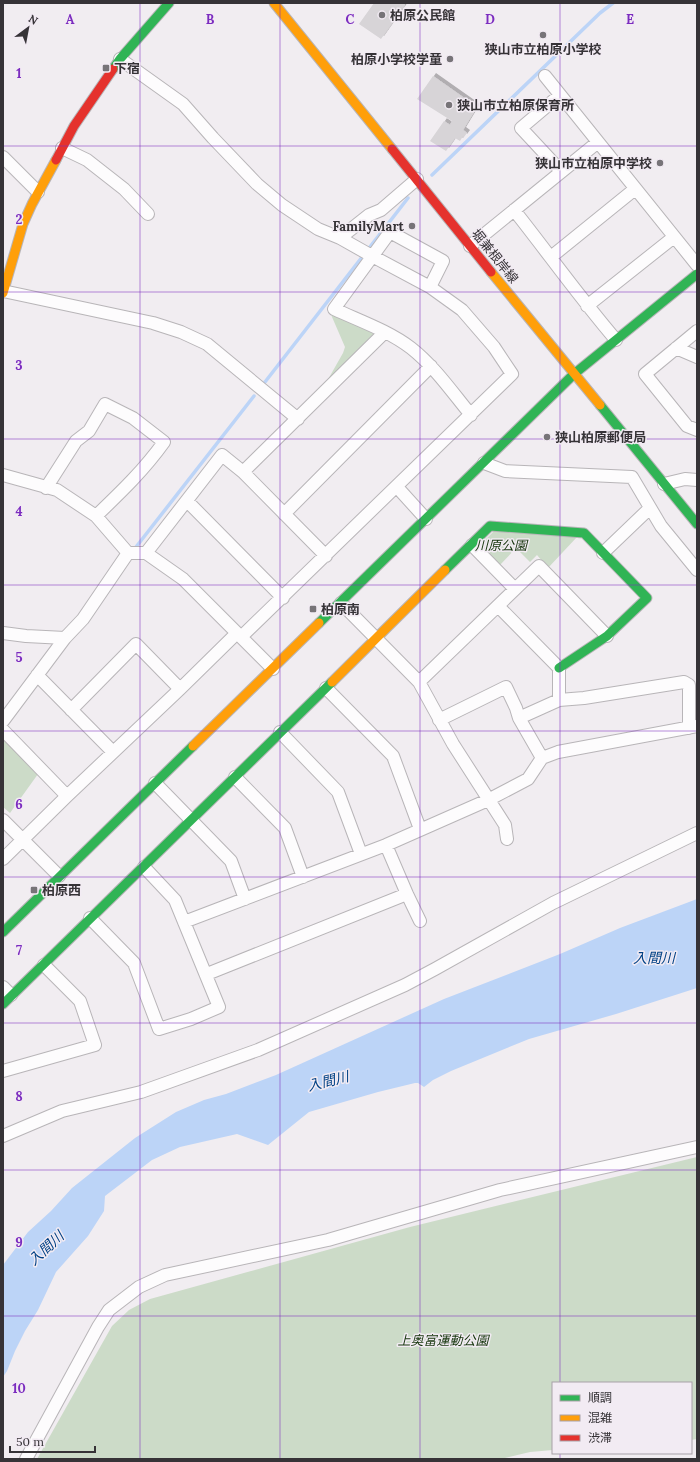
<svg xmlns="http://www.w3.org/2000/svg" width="700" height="1462" font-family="Lora,'Noto Sans JP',serif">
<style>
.green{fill:#ccdbc8}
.water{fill:#bcd4f7}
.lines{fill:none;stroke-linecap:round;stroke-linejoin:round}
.stream{stroke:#bcd4f7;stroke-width:3.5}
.building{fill:#d7d4d7;filter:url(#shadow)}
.street-casing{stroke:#b8b5b8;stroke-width:14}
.fast-casing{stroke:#b8b5b8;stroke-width:11}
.slow-casing{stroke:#b8b5b8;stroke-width:11}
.jam-casing{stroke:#b8b5b8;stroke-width:11}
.street{stroke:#fdfcfd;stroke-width:12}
.fast{stroke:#30b455;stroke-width:9}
.slow{stroke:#ff9f0a;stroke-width:9}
.jam{stroke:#e5322d;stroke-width:9}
.grid{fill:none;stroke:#7b2cbf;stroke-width:1;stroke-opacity:0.55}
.poi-dot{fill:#777478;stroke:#f2ebf3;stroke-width:1.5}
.labels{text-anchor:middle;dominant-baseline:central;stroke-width:3;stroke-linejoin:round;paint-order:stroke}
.poi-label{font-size:13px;font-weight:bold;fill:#363337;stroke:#f2ebf3;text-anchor:start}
.street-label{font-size:13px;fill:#363337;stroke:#f2ebf3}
.park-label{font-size:13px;font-style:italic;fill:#15350c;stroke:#f2ebf3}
.water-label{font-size:14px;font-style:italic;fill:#004185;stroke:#f2ebf3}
.grid-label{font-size:13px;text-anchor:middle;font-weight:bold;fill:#7b2cbf;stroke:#f2ebf3;stroke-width:3;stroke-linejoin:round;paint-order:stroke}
</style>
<defs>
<filter id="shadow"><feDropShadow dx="3" dy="-3" stdDeviation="0" flood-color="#0004"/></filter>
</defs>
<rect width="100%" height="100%" fill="#f1edf1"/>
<!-- green -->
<path class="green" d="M 329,310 L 373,332 L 374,339 L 326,383 L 343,353 L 345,347 Z
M 494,531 L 577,537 L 548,568 L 537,555 L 530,562 L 516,548 L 500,565 L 481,544 Z
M 3,738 L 38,774 L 10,813 L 3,807 Z
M 697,1157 L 697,1439 L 691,1440 L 691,1383 L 553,1383 L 553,1450 L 530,1452 L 501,1459 L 37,1459 L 112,1326 L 129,1310 L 150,1299 L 410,1227 Z"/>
<!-- water -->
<path class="water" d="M 697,899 L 697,988 L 616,1014 L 529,1039 L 451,1071 L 433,1080 L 424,1087 L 418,1083 L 415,1083 L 378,1092 L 309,1112 L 268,1145 L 237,1134 L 180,1147 L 152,1160 L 105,1196 L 104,1211 L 88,1236 L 56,1272 L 38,1310 L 25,1331 L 15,1351 L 7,1371 L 3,1377 L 3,1265 L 28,1232 L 51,1211 L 72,1188 L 135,1138 L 176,1112 L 204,1100 L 226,1094 L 276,1075 L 444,999 L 560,954 L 620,928 Z"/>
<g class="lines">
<!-- stream -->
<path class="stream" d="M 432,175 L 600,13 L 613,3
M 265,382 L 408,198
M 136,547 L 254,396"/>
</g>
<!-- building -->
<path class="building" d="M 374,3 L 403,3 L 405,5 L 381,39 L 359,24 Z
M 433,76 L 477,107 L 463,130 L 467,133 L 464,137 L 463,136 L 460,141 L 455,138 L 446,151 L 430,141 L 444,121 L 450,125 L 452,121 L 417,99 Z"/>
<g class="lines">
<defs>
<path id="street" d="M 120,59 L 183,104 L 213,138 L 257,184 L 282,205 L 318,229 L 340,238 L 372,256 L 430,287 L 462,310 L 494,347 L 512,374 L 241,637
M 545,76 L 697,265
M 560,95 L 521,128 L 561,171
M 62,148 L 87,160 L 124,189 L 148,214
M 3,157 L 38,192
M 514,210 C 548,253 580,298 616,340
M 340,238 L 369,215 L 381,210 L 417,179
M 470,246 L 598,142
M 551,257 L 635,189
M 430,287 L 443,261 L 390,232 L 334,309 C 360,321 389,331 411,348 C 435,367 452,392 471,415
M 3,291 L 153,323 L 181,332 L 207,344 L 298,419
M 587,306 L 674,237
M 697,331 L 645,374 L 687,426 L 697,430
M 676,348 L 697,357
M 484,463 L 505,471 L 632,477 L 661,526 L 697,570
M 243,472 L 385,332
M 3,475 L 57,490 L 96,516 L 128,553 L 146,553 L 183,579 L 273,669
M 664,484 L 685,479 L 697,480
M 397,487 L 426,519
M 46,488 L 76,441 L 89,431 L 105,404 L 133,418 L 164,442 C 144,470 121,492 96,516
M 187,501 L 283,598
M 284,514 L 431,366
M 472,545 L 515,589
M 146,553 L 222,455 L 243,472 L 326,556
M 603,553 L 650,508
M 341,603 L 419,682 L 453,744 L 505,825 L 507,839
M 498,606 L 559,668 L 559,700 L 519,718 L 542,758
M 3,633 L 26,636 L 65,638 L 83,619 L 128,553
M 37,675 L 113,752
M 419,682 L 539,566 L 607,636
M 326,688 L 393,756 L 420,829
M 559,700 L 584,698 L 684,682 L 689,685 L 689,728
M 71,710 L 136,644 L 180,689
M 439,720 L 506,687 L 516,708 L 519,718
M 3,721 L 65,638
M 3,730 L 67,796
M 280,732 L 338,792 L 361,854
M 235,777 L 285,828 L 303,877
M 155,783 L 231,861 L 245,899
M 3,820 L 59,876
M 386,845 L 407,894 L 420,921
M 3,859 L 67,796 L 180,689 L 237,633
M 90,918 L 134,963 L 159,1029 L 191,1019 L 219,1007 L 175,900 L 144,867
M 184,922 L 386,845 L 488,800 L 528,779 L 542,758 L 558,752 L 697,726
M 207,974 L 407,894
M 3,987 L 11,995
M 3,1071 L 95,1045 L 80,1001 L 44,965
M 3,1136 L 62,1111 L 141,1092 L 258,1050 L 405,985 L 435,969 L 553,903 L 697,833
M 26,1459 L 98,1327 L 109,1310 L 139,1287 L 165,1275 L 328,1240 L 500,1190 L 697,1147"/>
<path id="fast" d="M 113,69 L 120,59 L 169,3
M 600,405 L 697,524
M 445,570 L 490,526 L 584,533 L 647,598 L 607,636 L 559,668
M 319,623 L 574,374 L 697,274
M 3,932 L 193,746
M 3,1004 L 332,682"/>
<path id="slow" d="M 274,3 L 392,149
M 491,272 L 600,405
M 3,293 L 23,224 L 32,204 L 56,160
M 332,682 L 445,570
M 193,746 L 319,623"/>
<path id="jam" d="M 392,149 L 491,272
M 56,160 L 74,126 L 113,69"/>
</defs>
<!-- street casing -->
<use href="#street" class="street-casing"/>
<!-- fast casing -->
<use href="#fast" class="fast-casing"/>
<!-- slow casing -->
<use href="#slow" class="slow-casing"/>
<!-- jam casing -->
<use href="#jam" class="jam-casing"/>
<!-- street -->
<use href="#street" class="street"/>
<!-- fast -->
<use href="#fast" class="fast"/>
<!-- slow -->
<use href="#slow" class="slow"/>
<!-- jam -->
<use href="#jam" class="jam"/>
</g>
<!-- grid -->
<path class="grid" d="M 140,3 L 140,1459M 280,3 L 280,1459M 420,3 L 420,1459M 560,3 L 560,1383M 3,146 L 697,146M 3,292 L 697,292M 3,439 L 697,439M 3,585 L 697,585M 3,731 L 697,731M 3,877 L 697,877M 3,1023 L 697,1023M 3,1170 L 697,1170M 3,1316 L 697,1316M 560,1453 L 560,1459"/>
<!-- markers -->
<g class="poi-dot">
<circle cx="382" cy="15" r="4"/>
<circle cx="543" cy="35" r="4"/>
<circle cx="450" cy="59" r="4"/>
<rect x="102" y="64" width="8" height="8" rx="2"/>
<circle cx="449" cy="105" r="4"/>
<circle cx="660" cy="163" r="4"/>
<circle cx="412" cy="226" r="4"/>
<circle cx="547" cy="437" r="4"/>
<rect x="309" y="605" width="8" height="8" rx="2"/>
<rect x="30" y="886" width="8" height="8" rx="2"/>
</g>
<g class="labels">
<!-- poi labels -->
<g class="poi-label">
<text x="390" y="15">柏原公民館</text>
<text x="543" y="49" text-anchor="middle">狭山市立柏原小学校</text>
<text x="442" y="59" text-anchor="end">柏原小学校学童</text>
<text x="114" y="68">下宿</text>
<text x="457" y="105">狭山市立柏原保育所</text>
<text x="652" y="163" text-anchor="end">狭山市立柏原中学校</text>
<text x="404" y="226" text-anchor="end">FamilyMart</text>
<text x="555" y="437">狭山柏原郵便局</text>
<text x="321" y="609">柏原南</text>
<text x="42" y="890">柏原西</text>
</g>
<!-- street labels -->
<g class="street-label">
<text transform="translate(495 256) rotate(51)">堀兼根岸線</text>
</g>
<!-- park labels -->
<g class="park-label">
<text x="501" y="545">川原公園</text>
<text x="443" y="1340">上奥富運動公園</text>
</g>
<!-- water labels -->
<g class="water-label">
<text x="654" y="958">入間川</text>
<text transform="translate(328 1081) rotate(-14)">入間川</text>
<text transform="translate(46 1248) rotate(-43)">入間川</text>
</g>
</g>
<g class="grid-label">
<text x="70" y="24">A</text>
<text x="210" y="24">B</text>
<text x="350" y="24">C</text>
<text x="490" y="24">D</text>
<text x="630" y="24">E</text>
<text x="19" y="78">1</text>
<text x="19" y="224">2</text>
<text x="19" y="370">3</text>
<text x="19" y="516">4</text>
<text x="19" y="662">5</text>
<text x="19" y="809">6</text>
<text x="19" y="955">7</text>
<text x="19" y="1101">8</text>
<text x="19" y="1247">9</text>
<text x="19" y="1393">10</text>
</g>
<!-- border -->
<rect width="700" height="1462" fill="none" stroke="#363337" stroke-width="8"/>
<!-- legend -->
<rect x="552" y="1382" width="140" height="72" fill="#f2ebf3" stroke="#a7a1a8"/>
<rect x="560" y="1395" width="20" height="6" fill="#30b455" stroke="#a7a1a8"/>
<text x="588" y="1402" font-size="12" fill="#363337">順調</text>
<rect x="560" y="1415" width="20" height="6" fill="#ff9f0a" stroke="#a7a1a8"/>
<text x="588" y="1422" font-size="12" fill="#363337">混雑</text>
<rect x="560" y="1435" width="20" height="6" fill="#e5322d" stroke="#a7a1a8"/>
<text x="588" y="1442" font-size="12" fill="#363337">渋滞</text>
<!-- north arrow -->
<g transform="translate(28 28) rotate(32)" stroke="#f2ebf3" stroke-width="3" paint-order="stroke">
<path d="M0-3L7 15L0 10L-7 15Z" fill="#363337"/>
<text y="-6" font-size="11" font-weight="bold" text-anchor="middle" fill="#363337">N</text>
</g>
<!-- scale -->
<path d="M10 1446v6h85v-6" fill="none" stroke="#363337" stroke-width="2"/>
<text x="16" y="1446" font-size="12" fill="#363337" stroke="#f2ebf3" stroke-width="3" paint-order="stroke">50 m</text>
</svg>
